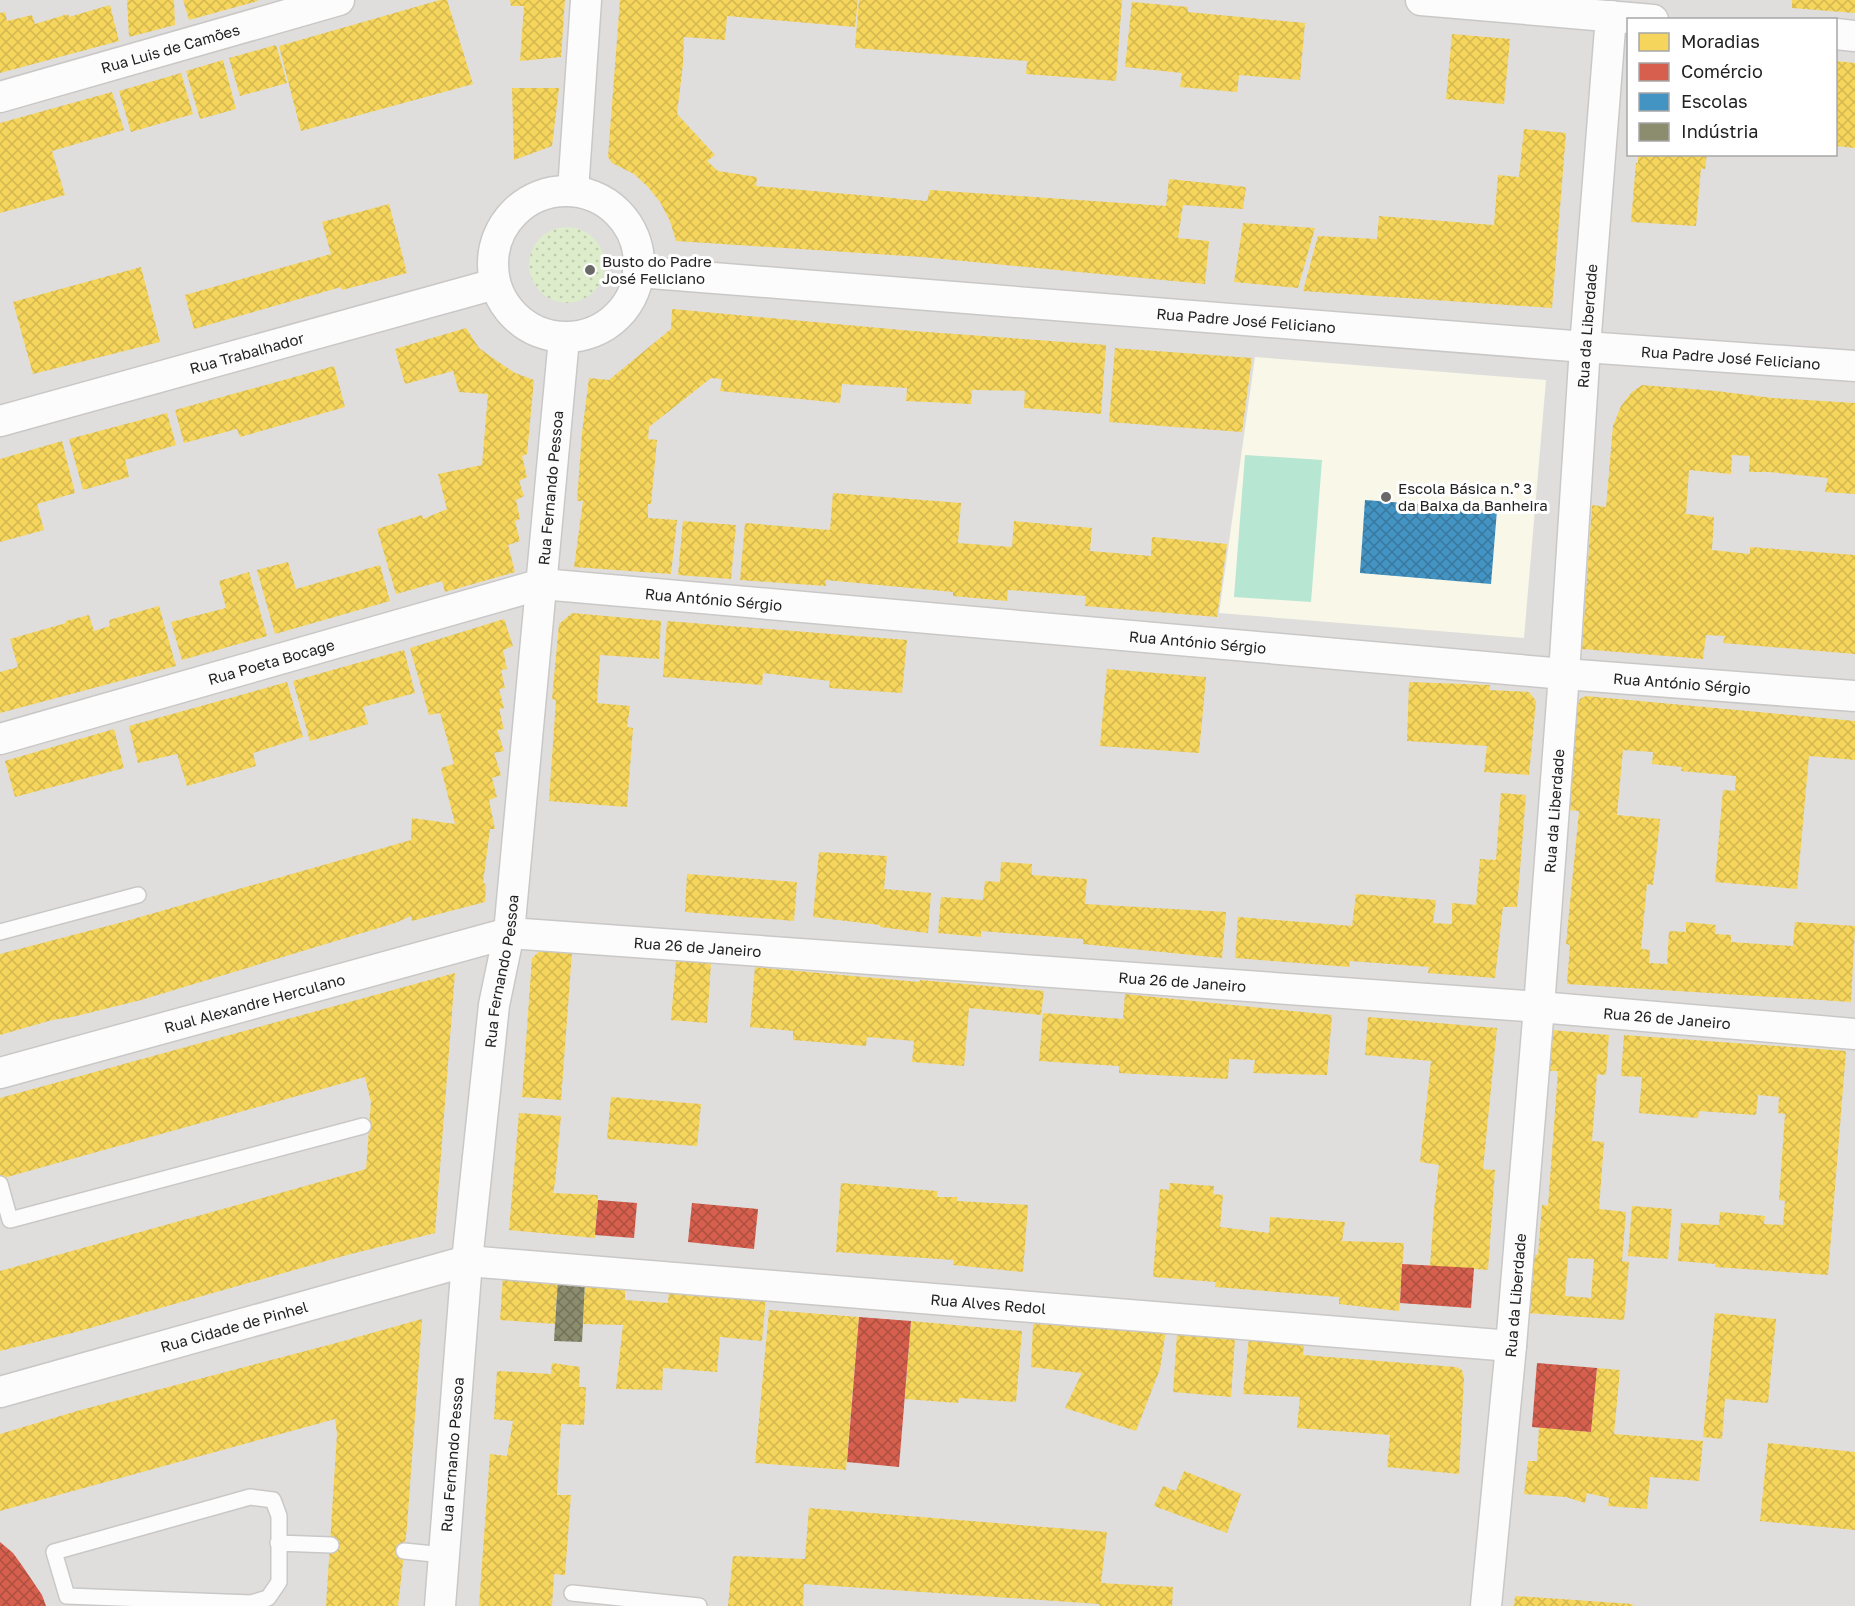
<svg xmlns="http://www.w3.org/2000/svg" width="1855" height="1606" font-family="'Golos Text',sans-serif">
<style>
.residential{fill:#dfdedc;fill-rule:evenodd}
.education{fill:#f8f7e8}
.grass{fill:url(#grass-dots)}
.pitch{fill:#b7e6d2}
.homes{fill:url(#homes-cross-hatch);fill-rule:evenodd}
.shops{fill:url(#shops-cross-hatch)}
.schools{fill:url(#schools-cross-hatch)}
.industry{fill:url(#industry-cross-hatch)}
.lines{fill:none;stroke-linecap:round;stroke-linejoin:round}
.service-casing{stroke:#c9c8c7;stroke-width:18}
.minor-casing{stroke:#c9c8c7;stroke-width:33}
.service{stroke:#fdfcfc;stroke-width:15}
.minor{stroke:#fdfcfc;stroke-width:30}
.poi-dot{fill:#6a6968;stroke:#fff;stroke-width:2}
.labels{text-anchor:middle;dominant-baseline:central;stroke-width:6;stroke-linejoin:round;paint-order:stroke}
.street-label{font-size:15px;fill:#222;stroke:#fff}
.poi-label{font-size:15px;fill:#222;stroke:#fff;text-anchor:start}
</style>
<defs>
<pattern id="grass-dots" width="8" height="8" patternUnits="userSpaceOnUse" patternTransform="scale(1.5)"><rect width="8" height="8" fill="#ddeccb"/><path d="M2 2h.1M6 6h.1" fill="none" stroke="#bdcaae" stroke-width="1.8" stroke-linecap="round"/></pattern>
<pattern id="homes-cross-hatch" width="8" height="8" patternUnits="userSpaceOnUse" patternTransform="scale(1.5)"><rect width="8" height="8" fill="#f6d55c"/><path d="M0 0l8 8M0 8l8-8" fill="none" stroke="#d3b750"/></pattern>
<pattern id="shops-cross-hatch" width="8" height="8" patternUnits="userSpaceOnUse" patternTransform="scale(1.5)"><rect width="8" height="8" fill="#d6604d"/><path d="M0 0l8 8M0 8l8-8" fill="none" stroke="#ad4f40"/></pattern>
<pattern id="schools-cross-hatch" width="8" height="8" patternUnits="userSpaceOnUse" patternTransform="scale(1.5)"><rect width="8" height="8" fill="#4393c3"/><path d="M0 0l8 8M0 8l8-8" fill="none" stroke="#38789e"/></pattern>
<pattern id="industry-cross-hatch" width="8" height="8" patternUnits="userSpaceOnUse" patternTransform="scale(1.5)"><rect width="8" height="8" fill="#8c8c6e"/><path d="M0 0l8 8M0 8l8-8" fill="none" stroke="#72725a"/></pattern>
</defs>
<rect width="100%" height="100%" fill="#f0eeeb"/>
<!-- residential -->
<path class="residential" d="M 0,0 L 1855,0 L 1855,1606 L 0,1606 ZM 1628,20 L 1836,20 L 1836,154 L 1628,154 Z"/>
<!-- education -->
<path class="education" d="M 1255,357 L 1546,380 L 1524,638 L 1219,613 Z"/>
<!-- grass -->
<path class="grass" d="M529 265a38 38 0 1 1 76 0a38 38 0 1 1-76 0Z"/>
<!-- pitch -->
<path class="pitch" d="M 1245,455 L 1322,460 L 1311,602 L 1234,597 Z"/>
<!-- homes -->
<path class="homes" d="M 127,0 L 174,0 L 175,25 L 129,37 Z
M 183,0 L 258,0 L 258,1 L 189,20 Z
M 440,0 L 447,0 L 473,84 L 301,131 L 279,46 Z
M 510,0 L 565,0 L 561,57 L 520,61 L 524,6 L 511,6 Z
M 620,0 L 858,0 L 855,27 L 727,16 L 725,40 L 684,37 L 683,64 L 677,114 L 715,155 L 707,161 L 718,171 L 757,177 L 756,186 L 927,201 L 930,190 L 1166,206 L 1169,179 L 1246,187 L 1243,209 L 1183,205 L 1178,238 L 1209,241 L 1205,284 L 922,257 L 676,241 L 670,221 L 660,202 L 648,187 L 634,174 L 612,163 L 608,157 Z
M 859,0 L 1122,0 L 1116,81 L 1026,74 L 1027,61 L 855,48 Z
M 1792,0 L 1855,0 L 1855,13 L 1792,8 Z
M 1132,2 L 1188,7 L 1188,12 L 1305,23 L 1300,80 L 1239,75 L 1237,92 L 1180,87 L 1182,73 L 1125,67 Z
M 110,5 L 119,41 L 0,73 L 0,13 L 5,12 L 7,21 L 32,15 L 35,24 L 68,14 L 69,17 Z
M 1452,34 L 1510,39 L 1504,104 L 1446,99 Z
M 276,45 L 287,83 L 240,96 L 229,58 Z
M 223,60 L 236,109 L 200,119 L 186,71 Z
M 1836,61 L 1855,63 L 1855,148 L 1836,146 Z
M 181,73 L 193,114 L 131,132 L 119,91 Z
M 512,88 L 559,88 L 552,146 L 514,160 Z
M 112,92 L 124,130 L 52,151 L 65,195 L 0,213 L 0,123 Z
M 1524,129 L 1566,133 L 1552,308 L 1303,291 L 1318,236 L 1377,239 L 1379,216 L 1494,225 L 1498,175 L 1519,177 Z
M 1638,154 L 1707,154 L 1705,169 L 1701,168 L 1696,226 L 1631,222 L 1636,163 L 1638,163 Z
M 389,204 L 407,273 L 342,290 L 341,287 L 194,329 L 185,295 L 331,254 L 322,222 Z
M 1243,223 L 1315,228 L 1298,288 L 1234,282 Z
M 141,267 L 160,342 L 33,374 L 13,302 Z
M 672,309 L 913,331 L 1106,345 L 1101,414 L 1024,408 L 1025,391 L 972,390 L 971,404 L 906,401 L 907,388 L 842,384 L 840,403 L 720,391 L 722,379 L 711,378 L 649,427 L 648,439 L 657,440 L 651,504 L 648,504 L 648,518 L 677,520 L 671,574 L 574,567 L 583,501 L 577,501 L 582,433 L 589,378 L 609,380 L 671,329 Z
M 466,328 L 479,348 L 494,359 L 515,373 L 534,380 L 527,454 L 522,456 L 527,477 L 519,481 L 524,496 L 516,500 L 520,519 L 515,521 L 520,541 L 508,545 L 515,572 L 445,592 L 442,581 L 396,594 L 377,529 L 422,515 L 423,519 L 447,509 L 438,474 L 482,465 L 488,394 L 459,392 L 453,371 L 405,384 L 395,349 Z
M 1115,348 L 1252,358 L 1242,432 L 1109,422 Z
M 334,366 L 345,407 L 240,437 L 237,429 L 184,443 L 175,410 Z
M 1642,385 L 1716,391 L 1773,398 L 1855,403 L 1855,494 L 1825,492 L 1828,478 L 1769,472 L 1749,472 L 1750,456 L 1732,455 L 1731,474 L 1689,470 L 1686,514 L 1714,517 L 1712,550 L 1750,554 L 1750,547 L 1855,555 L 1855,654 L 1723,643 L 1725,636 L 1706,635 L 1703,659 L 1582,649 L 1592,505 L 1606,507 L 1613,426 L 1621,406 L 1632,392 Z
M 167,413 L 176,445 L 125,460 L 129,477 L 83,490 L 69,439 Z
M 62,441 L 75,493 L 37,504 L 44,530 L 0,542 L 0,459 Z
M 833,493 L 961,503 L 958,543 L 1012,547 L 1014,521 L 1092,528 L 1090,551 L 1151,556 L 1152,537 L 1227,544 L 1217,617 L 1085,606 L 1086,596 L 1008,590 L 1007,601 L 953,596 L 953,592 L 826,580 L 826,586 L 740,580 L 745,523 L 830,530 Z
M 683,521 L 736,525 L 731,579 L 678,575 Z
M 288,562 L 296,589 L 380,565 L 390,601 L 275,634 L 257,570 Z
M 249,572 L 267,636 L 182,660 L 171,622 L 226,608 L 219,581 Z
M 159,606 L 176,666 L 0,713 L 0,672 L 18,667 L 10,639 L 66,623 L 66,621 L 89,615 L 94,631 L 110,626 L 109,620 Z
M 572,613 L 661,621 L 659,659 L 600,655 L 597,703 L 630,706 L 627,727 L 633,728 L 627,807 L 549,801 L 556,700 L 552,699 L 559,624 Z
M 504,619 L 513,646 L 503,650 L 507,669 L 501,670 L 505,688 L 499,689 L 504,708 L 499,709 L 504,729 L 497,730 L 504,751 L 494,753 L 501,775 L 492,778 L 497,797 L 489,800 L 495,829 L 490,829 L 483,883 L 486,884 L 485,902 L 412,921 L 411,916 L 395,923 L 141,1000 L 72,1017 L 52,1020 L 0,1035 L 0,954 L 119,923 L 411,840 L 412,818 L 455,824 L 441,768 L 454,764 L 440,713 L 429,715 L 410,648 Z
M 667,621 L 907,640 L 902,693 L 829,688 L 830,681 L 763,673 L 762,685 L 663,677 Z
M 404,650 L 415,693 L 363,707 L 368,724 L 310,741 L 293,681 Z
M 1107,669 L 1206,677 L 1199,753 L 1100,746 Z
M 287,682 L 303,737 L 253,753 L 256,766 L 187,786 L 177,754 L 138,763 L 129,726 Z
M 1409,682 L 1490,685 L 1489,690 L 1529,692 L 1536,701 L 1529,775 L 1484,772 L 1487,746 L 1407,741 Z
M 1586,696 L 1855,721 L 1855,760 L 1809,756 L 1797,889 L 1715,882 L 1723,790 L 1735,791 L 1736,776 L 1681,771 L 1682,767 L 1652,764 L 1653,752 L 1623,750 L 1617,815 L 1660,819 L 1653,885 L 1647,884 L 1641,949 L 1650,950 L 1649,963 L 1667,964 L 1669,931 L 1686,932 L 1686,922 L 1716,925 L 1715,934 L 1731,935 L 1731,942 L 1793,946 L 1795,922 L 1855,926 L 1851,1002 L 1567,984 L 1570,945 L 1566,944 L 1579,811 L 1567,810 L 1578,704 L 1580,699 Z
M 114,729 L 124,768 L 15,797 L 5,761 Z
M 1501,793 L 1526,795 L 1517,907 L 1503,907 L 1495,978 L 1428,973 L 1429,967 L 1350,961 L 1349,967 L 1235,958 L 1238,917 L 1352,926 L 1356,894 L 1436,900 L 1433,923 L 1452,924 L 1452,903 L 1476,905 L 1480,859 L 1496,860 Z
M 819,852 L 887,856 L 884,889 L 931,893 L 928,933 L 880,927 L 880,925 L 813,917 Z
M 1001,862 L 1032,864 L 1032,875 L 1087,879 L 1085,904 L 1226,912 L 1222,958 L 1083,944 L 1083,939 L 981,931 L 981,937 L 938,933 L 941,897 L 983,900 L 985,881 L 1000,882 Z
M 687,874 L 797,882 L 794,921 L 685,912 Z
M 541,950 L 572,952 L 561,1100 L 522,1097 L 532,958 Z
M 676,961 L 711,963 L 707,1023 L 671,1020 Z
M 755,967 L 919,982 L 920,980 L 1044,991 L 1041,1015 L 969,1008 L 964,1066 L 912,1062 L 914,1041 L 867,1037 L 866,1046 L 793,1040 L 793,1031 L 750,1027 Z
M 455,973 L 435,1233 L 347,1255 L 76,1332 L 0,1351 L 0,1271 L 366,1169 L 371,1102 L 365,1077 L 0,1179 L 0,1098 Z
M 1125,994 L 1332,1015 L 1327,1075 L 1253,1073 L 1255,1060 L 1229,1059 L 1228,1079 L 1119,1073 L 1119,1066 L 1039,1061 L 1043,1013 L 1123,1019 Z
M 1368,1017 L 1497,1028 L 1483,1169 L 1495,1170 L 1488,1270 L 1430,1266 L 1434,1210 L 1439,1165 L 1420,1162 L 1431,1061 L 1365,1055 Z
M 1551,1030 L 1609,1035 L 1606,1075 L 1597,1074 L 1592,1141 L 1604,1142 L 1599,1209 L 1626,1212 L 1622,1261 L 1629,1262 L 1624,1320 L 1527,1313 L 1532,1254 L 1538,1255 L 1542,1205 L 1548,1206 L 1558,1071 L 1548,1071 ZM 1568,1258 L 1594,1259 L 1591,1298 L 1565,1296 Z
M 1624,1035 L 1846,1051 L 1828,1275 L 1715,1267 L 1716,1264 L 1678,1261 L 1681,1223 L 1719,1225 L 1720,1212 L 1765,1216 L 1764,1224 L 1783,1225 L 1785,1201 L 1779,1200 L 1785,1114 L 1778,1113 L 1779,1097 L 1758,1095 L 1756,1115 L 1699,1111 L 1698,1118 L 1639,1113 L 1642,1077 L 1621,1076 Z
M 611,1097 L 701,1104 L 697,1146 L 607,1139 Z
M 519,1113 L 561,1116 L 555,1183 L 553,1193 L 598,1195 L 595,1238 L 509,1230 Z
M 841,1183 L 937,1191 L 937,1197 L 957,1197 L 957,1201 L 1028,1205 L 1023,1272 L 953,1265 L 954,1260 L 836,1252 Z
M 1170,1183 L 1214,1186 L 1213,1194 L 1223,1195 L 1220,1227 L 1269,1233 L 1270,1217 L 1345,1222 L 1342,1241 L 1404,1243 L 1399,1311 L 1339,1304 L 1339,1297 L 1215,1287 L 1216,1282 L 1153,1277 L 1160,1189 L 1169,1190 Z
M 1632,1206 L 1672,1209 L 1668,1259 L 1628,1256 Z
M 503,1276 L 558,1279 L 555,1324 L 500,1320 Z
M 585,1281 L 625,1284 L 625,1300 L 668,1303 L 669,1289 L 766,1296 L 762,1341 L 720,1337 L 717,1372 L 663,1368 L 662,1390 L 616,1389 L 623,1325 L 583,1324 Z
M 769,1310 L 859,1317 L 846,1470 L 755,1463 Z
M 1715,1313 L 1776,1319 L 1768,1403 L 1725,1399 L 1722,1439 L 1703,1437 Z
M 422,1319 L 407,1527 L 398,1606 L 326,1606 L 337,1434 L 335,1419 L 0,1511 L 0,1434 L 77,1411 L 336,1343 Z
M 911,1321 L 1022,1331 L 1016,1402 L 959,1398 L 958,1403 L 905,1399 Z
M 1033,1324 L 1166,1330 L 1160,1369 L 1136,1431 L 1065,1408 L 1082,1373 L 1031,1367 Z
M 1177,1334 L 1235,1338 L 1231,1397 L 1173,1392 Z
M 1249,1338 L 1304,1341 L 1303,1355 L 1456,1367 L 1462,1370 L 1464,1378 L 1459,1474 L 1387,1467 L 1390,1435 L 1297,1428 L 1300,1397 L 1243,1394 Z
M 552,1363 L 580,1367 L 579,1387 L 586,1387 L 584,1425 L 561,1424 L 557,1495 L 571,1495 L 565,1575 L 554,1574 L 552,1606 L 479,1606 L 490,1454 L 507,1456 L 513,1421 L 494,1419 L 497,1371 L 551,1374 Z
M 1597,1368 L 1620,1370 L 1614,1434 L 1703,1441 L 1699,1481 L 1650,1477 L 1647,1509 L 1608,1506 L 1609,1498 L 1587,1493 L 1585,1503 L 1566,1497 L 1524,1494 L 1528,1461 L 1537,1461 L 1539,1427 L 1591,1432 Z
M 1768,1443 L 1855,1452 L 1855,1530 L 1760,1521 Z
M 1184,1471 L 1241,1494 L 1227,1533 L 1154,1506 L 1163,1486 L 1176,1491 Z
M 809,1508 L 1107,1532 L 1101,1583 L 1173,1587 L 1172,1606 L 1099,1606 L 1099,1604 L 804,1584 L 803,1606 L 728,1606 L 733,1556 L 805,1559 Z
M 1515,1596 L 1633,1604 L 1632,1606 L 1514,1606 Z"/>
<!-- shops -->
<path class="shops" d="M 598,1200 L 637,1203 L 634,1238 L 595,1235 Z
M 692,1203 L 758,1209 L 754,1249 L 688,1242 Z
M 1402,1264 L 1474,1268 L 1471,1308 L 1400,1303 Z
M 859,1317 L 911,1321 L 899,1467 L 847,1462 Z
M 1537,1363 L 1597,1368 L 1591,1432 L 1532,1427 Z
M 0,1542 L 13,1553 L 21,1564 L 42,1595 L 46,1606 L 0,1606 Z"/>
<!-- schools -->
<path class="schools" d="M 1365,500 L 1497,510 L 1491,584 L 1360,573 Z"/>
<!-- industry -->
<path class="industry" d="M 558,1279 L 585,1281 L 582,1342 L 554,1341 Z"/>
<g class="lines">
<defs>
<path id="service" d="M 0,932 L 138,895
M 0,1184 L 10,1220 L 363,1126
M 250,1497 L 273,1500 L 279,1516 L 279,1582 L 268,1598 L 251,1603 L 67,1596 L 54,1552 Z
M 278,1543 L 331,1545
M 404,1551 L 444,1555
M 572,1593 L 699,1606"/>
<g id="minor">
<path d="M 1421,0 L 1653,20"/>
<path d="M 1836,34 L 1855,36"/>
<path id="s1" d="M 0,97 L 339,0"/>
<path d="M 573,191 L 586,0"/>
<circle cx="566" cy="264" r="73"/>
<path id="s2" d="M 638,272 L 1585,347 L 1855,366"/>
<path id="s3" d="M 0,421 L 495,284"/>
<path id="s4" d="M 0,739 L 542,584 L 1564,674 L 1855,696"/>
<path id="s5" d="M 0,1073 L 509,933 L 1539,1007 L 1855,1034"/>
<path id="s6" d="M 0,1392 L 467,1261 L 1511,1346"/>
<path id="s7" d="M 440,1606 L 467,1261 L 494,1005 L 509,933 L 564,338"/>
<path id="s8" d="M 1486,1606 L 1511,1346 L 1539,1007 L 1564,674 L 1585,347 L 1611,16"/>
</g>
</defs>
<!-- service casing -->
<use href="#service" class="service-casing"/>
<!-- minor casing -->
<use href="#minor" class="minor-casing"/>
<!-- service -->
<use href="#service" class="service"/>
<!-- minor -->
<use href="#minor" class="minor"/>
</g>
<!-- markers -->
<g class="poi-dot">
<circle cx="590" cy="270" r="6"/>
<circle cx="1386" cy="497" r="6"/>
</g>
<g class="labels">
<!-- street labels -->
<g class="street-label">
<text stroke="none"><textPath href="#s1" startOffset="177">Rua Luis de Camões</textPath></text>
<text stroke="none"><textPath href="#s2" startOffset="610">Rua Padre José Feliciano</textPath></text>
<text stroke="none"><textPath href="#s8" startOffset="1284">Rua da Liberdade</textPath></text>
<text stroke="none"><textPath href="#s3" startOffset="256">Rua Trabalhador</textPath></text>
<text stroke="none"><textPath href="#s2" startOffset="1096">Rua Padre José Feliciano</textPath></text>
<text stroke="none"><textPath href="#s7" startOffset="1124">Rua Fernando Pessoa</textPath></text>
<text stroke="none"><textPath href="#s4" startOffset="736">Rua António Sérgio</textPath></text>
<text stroke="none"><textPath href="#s4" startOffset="1222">Rua António Sérgio</textPath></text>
<text stroke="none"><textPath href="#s4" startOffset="282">Rua Poeta Bocage</textPath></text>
<text stroke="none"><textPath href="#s4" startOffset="1708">Rua António Sérgio</textPath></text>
<text stroke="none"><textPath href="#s8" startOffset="798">Rua da Liberdade</textPath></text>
<text stroke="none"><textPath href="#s5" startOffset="717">Rua 26 de Janeiro</textPath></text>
<text stroke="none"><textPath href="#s7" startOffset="638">Rua Fernando Pessoa</textPath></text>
<text stroke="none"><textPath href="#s5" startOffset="1203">Rua 26 de Janeiro</textPath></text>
<text stroke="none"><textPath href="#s5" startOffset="264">Rual Alexandre Herculano</textPath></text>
<text stroke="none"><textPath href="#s5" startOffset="1689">Rua 26 de Janeiro</textPath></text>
<text stroke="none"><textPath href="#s8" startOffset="312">Rua da Liberdade</textPath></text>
<text stroke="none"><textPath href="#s6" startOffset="1008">Rua Alves Redol</textPath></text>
<text stroke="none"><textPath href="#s6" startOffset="243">Rua Cidade de Pinhel</textPath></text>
<text stroke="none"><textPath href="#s7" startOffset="152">Rua Fernando Pessoa</textPath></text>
</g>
<!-- poi labels -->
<g class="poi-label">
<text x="602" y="261">Busto do Padre<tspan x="602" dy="17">José Feliciano</tspan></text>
<text x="1398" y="488">Escola Básica n.º 3<tspan x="1398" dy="17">da Baixa da Banheira</tspan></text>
</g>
</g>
<!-- legend -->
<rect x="1627" y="18" width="210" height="138" fill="#ffffff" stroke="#a7a7a7" stroke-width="1.5"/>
<rect x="1639" y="33" width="30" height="18" fill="#f6d55c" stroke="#a7a7a7" stroke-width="1.5"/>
<text x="1681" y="48" font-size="18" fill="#222222">Moradias</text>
<rect x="1639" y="63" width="30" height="18" fill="#d6604d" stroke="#a7a7a7" stroke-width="1.5"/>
<text x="1681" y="78" font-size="18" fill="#222222">Comércio</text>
<rect x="1639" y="93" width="30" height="18" fill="#4393c3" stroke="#a7a7a7" stroke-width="1.5"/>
<text x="1681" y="108" font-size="18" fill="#222222">Escolas</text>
<rect x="1639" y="123" width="30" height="18" fill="#8c8c6e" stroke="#a7a7a7" stroke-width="1.5"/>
<text x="1681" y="138" font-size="18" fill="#222222">Indústria</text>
</svg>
